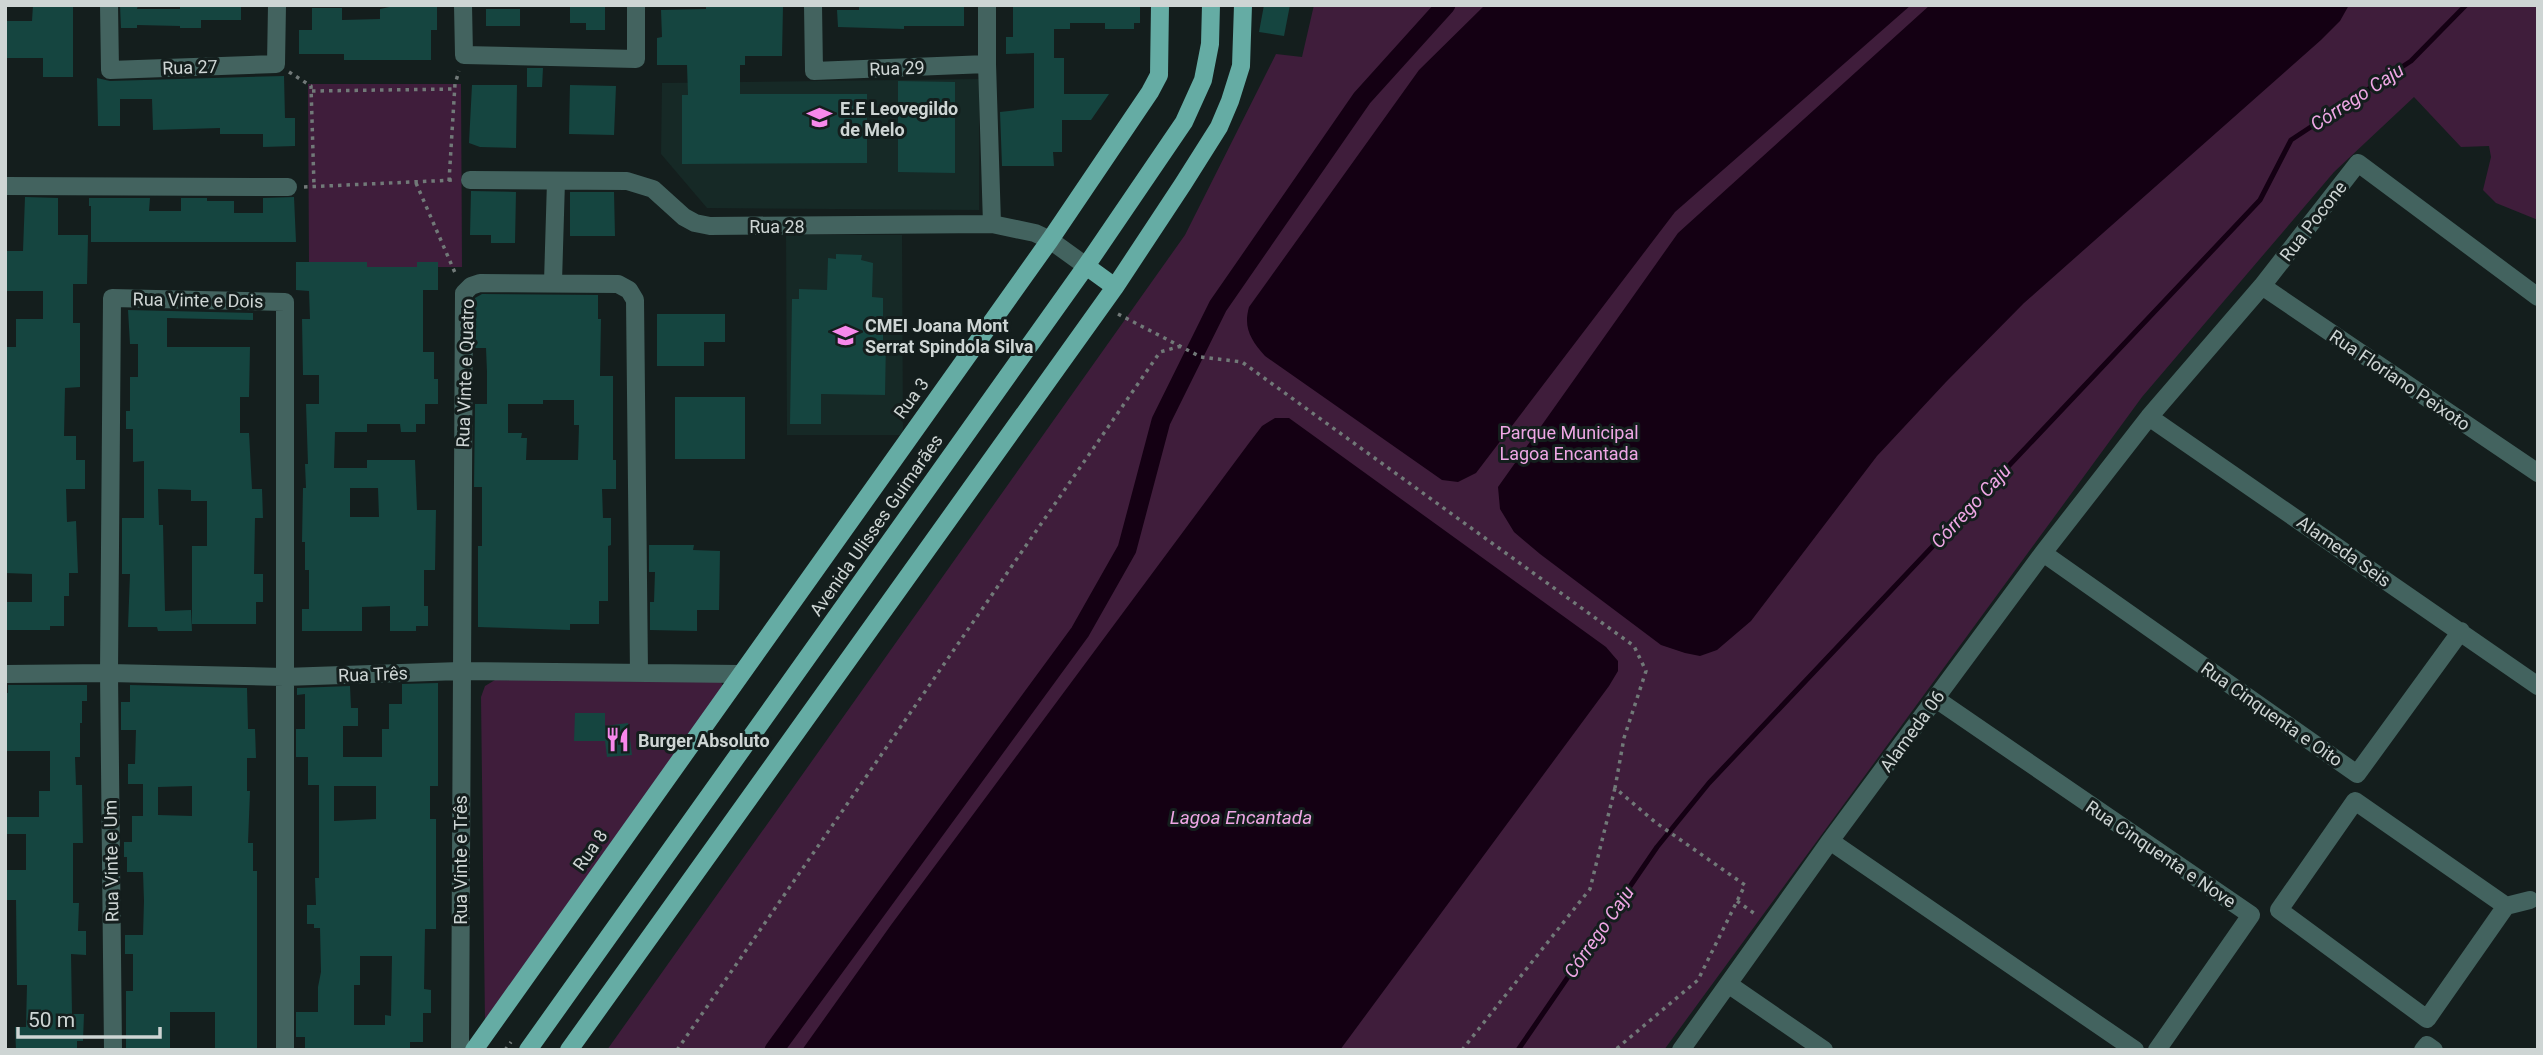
<svg xmlns="http://www.w3.org/2000/svg" width="2543" height="1055" font-family="Roboto,sans-serif">
<style>
.built{fill:#162926}
.green{fill:#3f1d3b}
.water{fill:#140013}
.lines{fill:none;stroke-linecap:round;stroke-linejoin:round}
.stream{stroke:#140013;stroke-width:5}
.canal{stroke:#140013;stroke-width:19}
.building{fill:#154540;fill-rule:evenodd}
.path{stroke:#717978;stroke-width:3.5;stroke-dasharray:3.5 5;stroke-linecap:butt}
.minor{stroke:#43635f;stroke-width:18}
.major{stroke:#65aca4;stroke-width:18}
.labels{text-anchor:middle;dominant-baseline:central;stroke-width:6;stroke-linejoin:round;paint-order:stroke}
.street-label{font-size:18px;fill:#ced5d4;stroke:#141e1d}
.poi-label{font-size:18px;font-weight:bold;fill:#ced5d4;stroke:#141e1d;text-anchor:start}
.park-label{font-size:18px;fill:#efa7e5;stroke:#141e1d}
.water-label{font-size:19px;font-style:italic;fill:#eea6e4;stroke:#141e1d}
</style>
<rect width="100%" height="100%" fill="#141e1d"/>
<!-- built -->
<path class="built" d="M 979,79 L 979,210 L 707,208 L 661,154 L 662,83 Z
M 786,235 L 902,235 L 903,435 L 787,435 Z"/>
<!-- green -->
<path class="green" d="M 1314,5 L 2538,5 L 2538,220 L 2496,203 L 2483,190 L 2491,157 L 2489,146 L 2461,147 L 2414,97 L 2334,172 L 2142,397 L 1664,1050 L 607,1050 L 1185,235 L 1276,54 L 1302,57 Z
M 308,84 L 461,84 L 462,267 L 309,267 Z
M 495,680 L 721,682 L 725,690 L 485,1023 L 481,697 L 485,686 Z"/>
<!-- water -->
<path class="water" d="M 1485,5 L 1911,5 L 1675,212 L 1476,473 L 1458,482 L 1442,480 L 1265,356 C 1251,340 1243,328 1249,307 L 1419,70 Z
M 1930,5 L 2349,5 L 2340,21 L 2321,40 L 2024,303 L 1946,382 L 1877,456 L 1751,621 L 1717,650 L 1700,656 L 1685,653 L 1661,645 L 1540,554 L 1514,532 L 1500,509 L 1498,487 L 1678,233 Z
M 1275,418 L 1289,418 L 1606,647 L 1618,661 L 1618,671 L 1609,686 L 1340,1050 L 802,1050 L 891,925 L 1249,443 L 1262,426 Z"/>
<g class="lines">
<!-- stream -->
<path class="stream" d="M 1518,1050 L 1657,847 L 1709,783 L 2260,200 L 2291,140 L 2411,61 L 2466,5"/>
<!-- canal -->
<path class="canal" d="M 774,1050 L 1080,632 L 1127,549 L 1161,421 L 1218,306 L 1362,98 L 1446,5"/>
</g>
<!-- building -->
<path class="building" d="M 33,5 L 73,5 L 73,77 L 43,77 L 43,58 L 5,58 L 5,21 L 32,21 Z
M 120,5 L 138,5 L 137,9 L 180,9 L 180,5 L 241,6 L 241,20 L 201,20 L 201,28 L 180,28 L 180,26 L 137,25 L 137,28 L 121,28 Z
M 706,5 L 783,6 L 782,56 L 745,56 L 745,65 L 740,65 L 740,94 L 867,94 L 867,163 L 682,164 L 682,95 L 688,95 L 687,65 L 657,65 L 657,38 L 662,37 L 661,10 L 706,9 Z
M 859,5 L 964,6 L 964,26 L 904,26 L 904,29 L 838,27 L 837,10 L 859,10 Z
M 1013,5 L 1140,5 L 1140,23 L 1134,23 L 1134,29 L 1105,29 L 1105,23 L 1070,23 L 1070,29 L 1054,29 L 1054,58 L 1064,58 L 1064,94 L 1109,94 L 1091,120 L 1062,120 L 1062,152 L 1053,152 L 1054,166 L 1002,166 L 1000,112 L 1034,108 L 1034,53 L 1006,54 L 1006,37 L 1013,37 Z
M 1264,5 L 1290,5 L 1284,36 L 1259,32 Z
M 394,6 L 437,6 L 437,30 L 431,30 L 431,60 L 344,60 L 344,54 L 299,54 L 299,30 L 312,30 L 312,8 L 342,8 L 342,20 L 380,19 L 380,9 Z
M 570,6 L 605,6 L 605,30 L 586,30 L 586,23 L 570,23 Z
M 486,9 L 520,9 L 520,26 L 486,26 Z
M 527,68 L 543,68 L 542,87 L 527,87 Z
M 284,76 L 285,118 L 295,118 L 295,146 L 263,147 L 263,134 L 220,134 L 220,128 L 153,130 L 152,99 L 120,99 L 120,126 L 98,126 L 97,78 L 110,81 Z
M 898,81 L 955,82 L 955,173 L 898,172 Z
M 472,85 L 517,85 L 516,148 L 480,147 L 469,143 Z
M 570,85 L 616,86 L 614,135 L 569,134 Z
M 471,191 L 516,192 L 515,243 L 491,243 L 491,235 L 470,235 Z
M 570,192 L 614,192 L 615,236 L 570,236 Z
M 25,197 L 58,198 L 58,235 L 88,235 L 87,284 L 73,284 L 73,323 L 80,323 L 80,387 L 65,388 L 64,436 L 76,436 L 76,460 L 85,460 L 85,489 L 66,489 L 67,522 L 76,521 L 78,573 L 69,573 L 69,596 L 64,596 L 64,626 L 50,626 L 50,630 L 5,630 L 5,602 L 32,602 L 32,574 L 5,573 L 6,347 L 16,347 L 16,319 L 43,319 L 43,291 L 5,291 L 5,251 L 23,251 Z
M 294,197 L 296,242 L 91,242 L 91,206 L 89,206 L 89,198 L 150,198 L 149,211 L 181,211 L 181,198 L 207,198 L 207,201 L 234,201 L 234,213 L 263,213 L 263,198 Z
M 836,254 L 862,255 L 861,260 L 873,263 L 872,297 L 883,298 L 883,341 L 886,341 L 885,395 L 821,394 L 821,424 L 790,424 L 792,299 L 799,299 L 799,289 L 827,290 L 828,258 L 836,259 Z
M 296,262 L 367,262 L 367,267 L 417,267 L 417,262 L 438,262 L 438,290 L 423,290 L 423,352 L 434,352 L 434,379 L 438,379 L 438,404 L 425,404 L 425,424 L 416,424 L 416,432 L 401,432 L 400,424 L 367,424 L 367,432 L 335,432 L 334,468 L 367,468 L 367,460 L 415,460 L 417,510 L 436,510 L 435,570 L 424,570 L 424,606 L 428,606 L 428,626 L 416,626 L 416,631 L 390,631 L 390,606 L 362,607 L 362,631 L 302,631 L 302,609 L 309,609 L 309,570 L 305,570 L 305,542 L 302,542 L 303,488 L 306,488 L 305,464 L 308,464 L 306,404 L 319,404 L 319,375 L 303,375 L 302,319 L 310,319 L 309,291 L 296,290 ZM 350,488 L 378,488 L 379,517 L 350,517 Z
M 482,294 L 598,295 L 598,319 L 601,319 L 600,376 L 613,376 L 613,460 L 616,460 L 616,489 L 602,489 L 603,518 L 611,518 L 611,545 L 608,546 L 608,601 L 599,601 L 599,624 L 570,624 L 570,630 L 478,627 L 478,546 L 482,546 L 482,487 L 474,487 L 475,404 L 487,404 L 487,372 L 486,348 L 475,348 L 475,298 ZM 543,400 L 574,400 L 574,425 L 579,425 L 578,460 L 526,460 L 527,438 L 521,438 L 522,433 L 508,433 L 508,404 L 543,404 Z
M 128,310 L 253,313 L 253,320 L 167,318 L 167,347 L 250,347 L 249,397 L 240,397 L 240,433 L 249,433 L 252,489 L 262,489 L 263,518 L 255,518 L 254,574 L 263,574 L 263,602 L 256,602 L 256,624 L 192,624 L 192,546 L 207,546 L 207,501 L 191,501 L 191,490 L 158,489 L 159,525 L 163,525 L 165,611 L 191,610 L 192,631 L 158,631 L 157,627 L 128,627 L 130,574 L 122,574 L 122,518 L 144,518 L 144,461 L 133,462 L 133,429 L 126,429 L 126,411 L 130,411 L 130,377 L 138,377 L 138,344 L 130,344 Z
M 657,314 L 725,314 L 725,342 L 704,342 L 704,366 L 657,366 Z
M 675,397 L 745,397 L 745,459 L 675,459 Z
M 649,545 L 694,545 L 693,550 L 720,551 L 719,610 L 697,610 L 697,631 L 650,630 L 650,602 L 654,602 L 655,572 L 649,572 Z
M 438,683 L 438,786 L 430,786 L 430,819 L 436,819 L 436,929 L 425,929 L 424,989 L 431,990 L 431,1013 L 423,1013 L 423,1042 L 410,1042 L 410,1050 L 305,1050 L 305,1037 L 296,1037 L 296,1012 L 318,1012 L 318,987 L 321,972 L 320,928 L 314,928 L 314,924 L 307,924 L 307,905 L 316,905 L 315,878 L 319,878 L 319,785 L 308,785 L 308,757 L 296,757 L 296,729 L 305,729 L 305,694 L 297,695 L 297,688 L 350,686 L 351,708 L 358,708 L 358,726 L 343,726 L 343,757 L 382,757 L 382,729 L 389,729 L 389,704 L 402,704 L 402,684 ZM 334,786 L 376,786 L 376,819 L 334,821 ZM 360,956 L 392,956 L 391,1016 L 385,1015 L 385,1025 L 354,1025 L 354,985 L 360,985 Z
M 8,685 L 87,685 L 87,701 L 82,701 L 82,723 L 80,723 L 80,757 L 75,757 L 76,785 L 82,785 L 83,843 L 73,843 L 73,903 L 79,903 L 78,931 L 86,931 L 86,955 L 71,954 L 72,1014 L 84,1014 L 83,1041 L 77,1041 L 77,1050 L 16,1050 L 15,1027 L 26,1027 L 27,985 L 17,985 L 16,900 L 5,900 L 5,870 L 26,870 L 26,834 L 5,834 L 5,817 L 39,817 L 39,791 L 50,791 L 50,751 L 5,751 L 5,693 L 8,693 Z
M 130,685 L 247,688 L 248,729 L 255,729 L 256,758 L 247,758 L 247,791 L 250,791 L 248,843 L 253,843 L 253,871 L 257,871 L 257,1050 L 215,1050 L 215,1012 L 170,1012 L 170,1050 L 126,1050 L 126,991 L 133,991 L 133,954 L 125,954 L 125,935 L 143,935 L 144,901 L 143,872 L 127,872 L 127,857 L 124,857 L 124,842 L 132,842 L 132,816 L 143,816 L 143,784 L 128,784 L 128,764 L 135,764 L 136,730 L 121,730 L 121,702 L 130,702 ZM 192,786 L 192,816 L 158,815 L 158,787 Z
M 575,713 L 605,713 L 605,726 L 628,723 L 632,755 L 607,757 L 605,741 L 574,741 Z"/>
<g class="lines">
<!-- path -->
<path class="path" d="M 289,72 L 311,86 L 314,186
M 312,91 L 454,89
M 449,181 L 455,84 L 459,71
M 416,183 L 456,275
M 304,187 L 454,180
M 1118,314 L 1201,357 L 1242,362 L 1634,646 L 1646,671 L 1624,738 L 1615,788 L 1655,822 L 1745,885 L 1698,980 L 1615,1050
M 1737,901 L 1755,914
M 505,1050 L 511,1042
M 677,1050 L 1160,352 L 1181,346
M 1462,1050 L 1590,889 L 1615,788"/>
<!-- minor -->
<path class="minor" d="M 109,5 L 110,70 L 276,64 L 277,5
M 463,5 L 464,55 L 636,59 L 636,5
M 813,5 L 814,71 L 987,64 L 987,5
M 987,64 L 992,224
M 470,180 L 627,181 L 653,189 L 684,217 L 695,223 L 710,226 L 992,224 L 1035,233 L 1050,240 L 1086,266
M 5,186 L 288,187
M 553,282 L 556,181
M 2262,286 L 2538,473
M 2149,417 L 2538,686
M 2043,553 L 2357,774 L 2461,631
M 5,674 L 109,673 L 284,677 L 460,671 L 740,674
M 1936,699 L 2251,915 L 2157,1050
M 1830,841 L 2135,1050
M 2506,906 L 2355,801 L 2279,910 L 2427,1019 L 2506,906 L 2530,900
M 1728,984 L 1824,1050
M 113,1050 L 109,673 L 112,298 L 285,302 L 285,1050
M 460,1050 L 464,293 L 471,286 L 480,283 L 618,284 L 629,290 L 635,300 L 639,673
M 1681,1050 L 1830,841 L 2043,553 L 2149,417 L 2262,286 L 2358,163 L 2538,297
M 2423,1050 L 2427,1045 L 2434,1050"/>
<!-- major -->
<path class="major" d="M 1086,266 L 1115,287
M 474,1050 L 1050,240 L 1150,92 L 1159,75 L 1160,5
M 528,1050 L 1086,266 L 1184,122 L 1203,80 L 1210,44 L 1211,5
M 569,1050 L 1115,287 L 1183,184 L 1219,127 L 1230,101 L 1241,66 L 1243,5"/>
</g>
<!-- icons -->
<defs>
<symbol id="school-bare" viewBox="-9 -9 18 18"><path d="M0-5L7-2L0 1L-7-2ZM-4 1L0 2.5L4 1V4Q0 6-4 4Z" fill="#f788eb" stroke="#141e1d" stroke-width="2.5" paint-order="stroke"/></symbol>
<symbol id="restaurant-bare" viewBox="-9 -9 18 18"><path d="M-5-6h1v4h1v-4h1v4h1v-4h1v5L-1.5 .5V6h-2V.5L-5-1ZM5-6V6H3V1.5H1.5Q1.5-4 5-6Z" fill="#f788eb" stroke="#141e1d" stroke-width="2.5" paint-order="stroke"/></symbol>
</defs>
<g fill-rule="evenodd">
<use href="#school-bare" x="802" y="100" width="35" height="35"/>
<use href="#school-bare" x="828" y="318" width="35" height="35"/>
<use href="#restaurant-bare" x="600" y="722" width="35" height="35"/>
</g>
<g class="labels">
<!-- street labels -->
<g class="street-label">
<text transform="translate(190 67) rotate(-2)">Rua 27</text>
<text transform="translate(897 68) rotate(-2)">Rua 29</text>
<text transform="translate(2313 221) rotate(-52)">Rua Pocone</text>
<text x="777" y="226">Rua 28</text>
<text transform="translate(198 300) rotate(1)">Rua Vinte e Dois</text>
<text transform="translate(465 373) rotate(-88)">Rua Vinte e Quatro</text>
<text transform="translate(2400 380) rotate(34)">Rua Floriano Peixoto</text>
<text transform="translate(911 398) rotate(-54)">Rua 3</text>
<text transform="translate(876 525) rotate(-55)">Avenida Ulisses Guimarães</text>
<text transform="translate(2344 551) rotate(35)">Alameda Seis</text>
<text transform="translate(373 674) rotate(-2)">Rua Três</text>
<text transform="translate(2272 714) rotate(35)">Rua Cinquenta e Oito</text>
<text transform="translate(1912 731) rotate(-54)">Alameda 06</text>
<text transform="translate(590 850) rotate(-55)">Rua 8</text>
<text transform="translate(2161 854) rotate(34)">Rua Cinquenta e Nove</text>
<text transform="translate(460 860) rotate(-90)">Rua Vinte e Três</text>
<text transform="translate(111 861) rotate(-91)">Rua Vinte e Um</text>
</g>
<!-- poi labels -->
<g class="poi-label">
<text x="840" y="108">E.E Leovegildo<tspan x="840" dy="21">de Melo</tspan></text>
<text x="865" y="325">CMEI Joana Mont<tspan x="865" dy="21">Serrat Spindola Silva</tspan></text>
<text x="638" y="740">Burger Absoluto</text>
</g>
<!-- park labels -->
<g class="park-label">
<text x="1569" y="432">Parque Municipal<tspan x="1569" dy="21">Lagoa Encantada</tspan></text>
</g>
<!-- water labels -->
<g class="water-label">
<text transform="translate(2357 97) rotate(-33)">Córrego Caju</text>
<text transform="translate(1971 506) rotate(-47)">Córrego Caju</text>
<text x="1241" y="817">Lagoa Encantada</text>
<text transform="translate(1599 932) rotate(-55)">Córrego Caju</text>
</g>
</g>
<!-- border -->
<rect width="2543" height="1055" fill="none" stroke="#ced5d4" stroke-width="14"/>
<!-- scale -->
<path d="M18 1027v10h142v-10" fill="none" stroke="#ced5d4" stroke-width="3.5"/>
<text x="28" y="1027" font-size="21" fill="#ced5d4" stroke="#141e1d" stroke-width="5" paint-order="stroke">50 m</text>
</svg>
